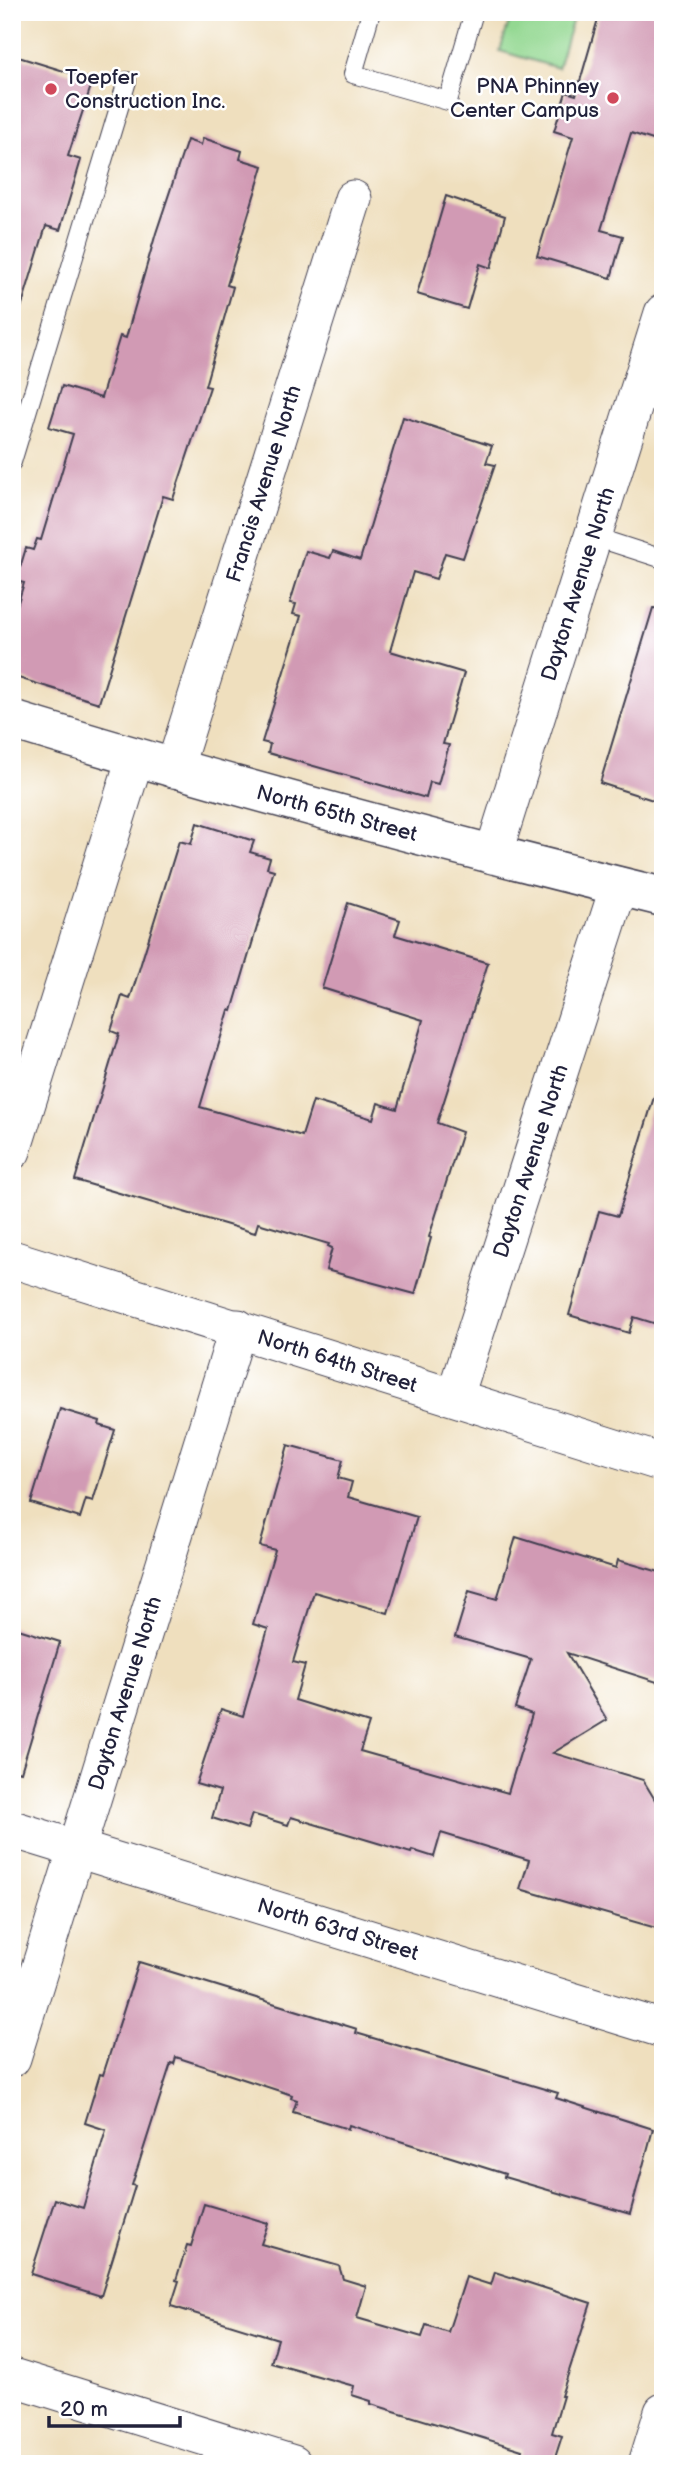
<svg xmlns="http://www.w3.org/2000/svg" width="675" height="2476" font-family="'Balsamiq Sans',sans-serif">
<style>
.green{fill:#93d891;stroke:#5a7d66;stroke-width:2}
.building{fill:#d19ab4}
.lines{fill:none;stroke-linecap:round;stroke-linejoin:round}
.service-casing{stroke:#413e4f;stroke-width:20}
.minor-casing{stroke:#413e4f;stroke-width:39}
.tertiary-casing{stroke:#413e4f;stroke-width:41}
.service{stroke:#fff;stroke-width:18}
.minor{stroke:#fff;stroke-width:37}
.tertiary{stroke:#fff;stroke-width:38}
.poi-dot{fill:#d1495b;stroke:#fff;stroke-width:2.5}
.labels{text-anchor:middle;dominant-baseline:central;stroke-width:5;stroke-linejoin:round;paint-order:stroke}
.poi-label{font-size:21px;fill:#22223b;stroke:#fff;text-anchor:start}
.street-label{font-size:21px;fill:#22223b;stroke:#fff}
</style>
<rect width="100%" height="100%" fill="#fff"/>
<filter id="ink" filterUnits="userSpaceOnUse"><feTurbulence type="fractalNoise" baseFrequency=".0143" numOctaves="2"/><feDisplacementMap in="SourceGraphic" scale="14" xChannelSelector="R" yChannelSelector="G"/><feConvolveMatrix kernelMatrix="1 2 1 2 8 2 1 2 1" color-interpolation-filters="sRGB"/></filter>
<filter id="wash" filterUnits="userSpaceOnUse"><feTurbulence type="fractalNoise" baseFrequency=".00686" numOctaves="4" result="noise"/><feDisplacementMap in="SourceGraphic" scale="28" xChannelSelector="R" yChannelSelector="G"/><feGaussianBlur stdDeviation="1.57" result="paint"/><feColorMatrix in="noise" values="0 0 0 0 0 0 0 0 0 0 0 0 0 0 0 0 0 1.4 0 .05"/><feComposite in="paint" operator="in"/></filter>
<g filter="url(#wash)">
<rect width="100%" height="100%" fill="#efdfbe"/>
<!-- green -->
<path class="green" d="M 512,12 L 575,12 L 558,68 L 500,51 Z"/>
<g id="blocks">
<!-- building -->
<path class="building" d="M 600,12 L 663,12 L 663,120 L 656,141 L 631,133 L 601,230 L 623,236 L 611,278 L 537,256 L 573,137 L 554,131 L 566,92 L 576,95 Z
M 12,55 L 93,80 L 68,156 L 81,160 L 60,230 L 46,226 L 21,308 L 12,307 Z
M 203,138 L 242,151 L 240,159 L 263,166 L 227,285 L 233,287 L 205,386 L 210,387 L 173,499 L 163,496 L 99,703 L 12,676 L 12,622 L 24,583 L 16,581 L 26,548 L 33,550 L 37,539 L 41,540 L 73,434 L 49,427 L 62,386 L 101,398 L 120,336 L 126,338 L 156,233 L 187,140 L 201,145 Z
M 446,196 L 505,216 L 491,268 L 480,264 L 467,309 L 417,294 Z
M 403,417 L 492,446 L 486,463 L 495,465 L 463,558 L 445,553 L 436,579 L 413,572 L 390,651 L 464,673 L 443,744 L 449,745 L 438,784 L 430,782 L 426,798 L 268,753 L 270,744 L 262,742 L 301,616 L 293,614 L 296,604 L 290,603 L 306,551 L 330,558 L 333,551 L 360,560 Z
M 653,608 L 663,609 L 663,779 L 656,801 L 600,783 Z
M 197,823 L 254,841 L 250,852 L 270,858 L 267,868 L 274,870 L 232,1011 L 229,1010 L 200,1107 L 302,1136 L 313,1101 L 373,1119 L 378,1103 L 397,1109 L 423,1020 L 322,988 L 348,903 L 400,920 L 395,935 L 488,963 L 437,1123 L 462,1132 L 429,1237 L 431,1238 L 415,1294 L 326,1270 L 332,1248 L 328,1246 L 329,1244 L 258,1223 L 255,1233 L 75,1180 L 119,1034 L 111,1031 L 122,996 L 130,999 L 179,841 L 191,844 Z
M 654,1097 L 663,1099 L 663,1326 L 634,1317 L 629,1333 L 569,1315 L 599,1211 L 618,1216 Z
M 60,1409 L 100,1421 L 99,1425 L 115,1430 L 93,1501 L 86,1499 L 80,1518 L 31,1503 Z
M 288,1445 L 343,1460 L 338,1478 L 352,1482 L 348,1497 L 417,1517 L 388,1613 L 314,1592 L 293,1662 L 305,1665 L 295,1700 L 369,1723 L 360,1751 L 508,1793 L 532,1714 L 515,1708 L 531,1659 L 455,1637 L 469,1591 L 497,1599 L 516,1537 L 616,1568 L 618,1560 L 663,1573 L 663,1684 L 567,1653 L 607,1720 L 553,1753 L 643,1780 L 663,1813 L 663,1930 L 520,1889 L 529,1860 L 441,1833 L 434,1857 L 412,1850 L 411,1853 L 291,1817 L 288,1825 L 252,1814 L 247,1829 L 212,1818 L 220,1791 L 196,1784 L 221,1709 L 243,1716 L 268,1629 L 253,1624 L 275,1550 L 260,1546 Z
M 12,1627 L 60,1642 L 21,1772 L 12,1770 Z
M 139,1962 L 357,2029 L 356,2033 L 558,2093 L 556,2098 L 653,2129 L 630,2214 L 504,2177 L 505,2174 L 349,2125 L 348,2129 L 293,2112 L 297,2100 L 291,2098 L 292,2095 L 176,2057 L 174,2064 L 171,2063 L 132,2185 L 135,2186 L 101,2296 L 31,2274 L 55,2199 L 83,2208 L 106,2130 L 85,2123 L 100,2074 L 103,2075 Z
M 204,2204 L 268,2223 L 261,2244 L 339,2266 L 343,2279 L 366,2286 L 357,2318 L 422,2337 L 426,2325 L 448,2332 L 466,2277 L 491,2285 L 495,2272 L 591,2303 L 561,2396 L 563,2396 L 552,2433 L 562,2436 L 553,2464 L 518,2464 L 522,2450 L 371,2404 L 371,2401 L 352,2395 L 354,2386 L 271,2363 L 278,2339 L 171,2306 L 179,2281 L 176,2280 L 187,2245 L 191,2246 Z"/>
</g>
</g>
<g filter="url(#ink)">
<use href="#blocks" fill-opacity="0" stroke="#413e4f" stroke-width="2"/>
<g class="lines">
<defs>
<path id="service" d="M 371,12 L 353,74 L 448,101 L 474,12
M 12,462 L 127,81
M 592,536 L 663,559"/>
<g id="minor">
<path id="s1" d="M 174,769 L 353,199"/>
<path id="s2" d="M 493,855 L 663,313"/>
<path d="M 12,1151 L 135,758"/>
<path id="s3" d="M 12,1259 L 663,1463"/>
<path id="s4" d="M 455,1396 L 619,886"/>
<path id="s5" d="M 12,1829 L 663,2029"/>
<path id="s6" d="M 12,2058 L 238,1328"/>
<path d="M 12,2377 L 293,2464"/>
<path d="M 647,2464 L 663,2412"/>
</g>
<g id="tertiary">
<path id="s7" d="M 12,720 C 227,786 444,843 663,897"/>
</g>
</defs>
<!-- service casing -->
<use href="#service" class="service-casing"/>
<!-- minor casing -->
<use href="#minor" class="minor-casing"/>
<!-- tertiary casing -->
<use href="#tertiary" class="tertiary-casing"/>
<!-- service -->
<use href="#service" class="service"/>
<!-- minor -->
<use href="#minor" class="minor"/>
<!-- tertiary -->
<use href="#tertiary" class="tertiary"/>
</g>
</g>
<!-- markers -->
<g class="poi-dot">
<circle cx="51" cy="89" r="7"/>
<circle cx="613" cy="98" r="7"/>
</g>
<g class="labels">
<!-- poi labels -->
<g class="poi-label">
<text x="65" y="77">Toepfer<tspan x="65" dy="24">Construction Inc.</tspan></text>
<text x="599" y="86" text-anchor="end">PNA Phinney<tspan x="599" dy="24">Center Campus</tspan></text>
</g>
<!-- street labels -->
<g class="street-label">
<text stroke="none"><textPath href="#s1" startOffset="299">Francis Avenue North</textPath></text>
<text stroke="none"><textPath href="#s2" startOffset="284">Dayton Avenue North</textPath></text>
<text stroke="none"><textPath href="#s7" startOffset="338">North 65th Street</textPath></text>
<text stroke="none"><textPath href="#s4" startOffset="247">Dayton Avenue North</textPath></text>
<text stroke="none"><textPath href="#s3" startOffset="341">North 64th Street</textPath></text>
<text stroke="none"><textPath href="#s6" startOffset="382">Dayton Avenue North</textPath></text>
<text stroke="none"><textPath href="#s5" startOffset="341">North 63rd Street</textPath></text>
</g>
</g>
<!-- margin -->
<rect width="675" height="2476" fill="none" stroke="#fff" stroke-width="42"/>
<!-- scale -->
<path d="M49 2416v10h131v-10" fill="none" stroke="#22223b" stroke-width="3.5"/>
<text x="60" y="2416" font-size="21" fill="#22223b" stroke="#ffffff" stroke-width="5" paint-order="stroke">20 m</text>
</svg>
